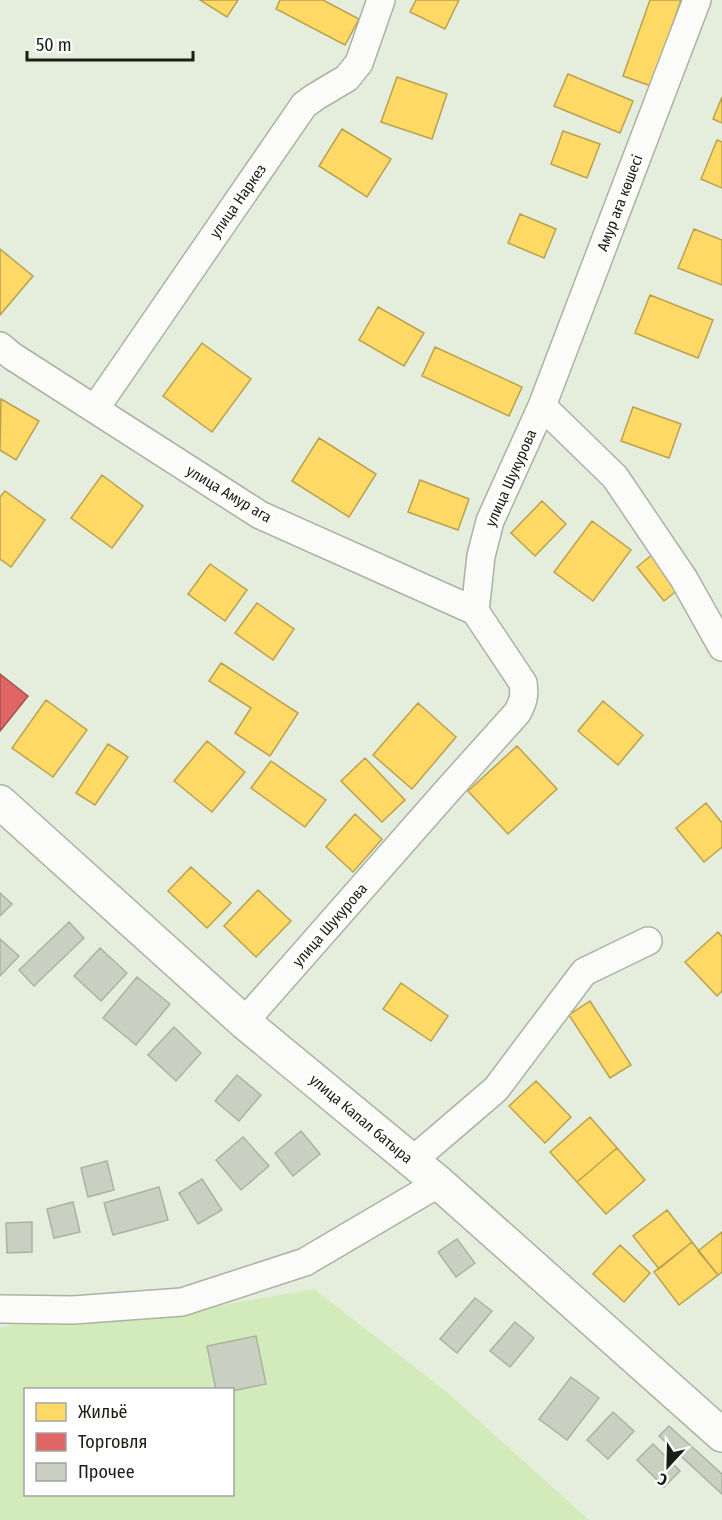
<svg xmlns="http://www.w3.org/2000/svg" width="722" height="1520" font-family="'Fira Sans Condensed',sans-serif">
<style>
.green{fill:#d3ebba;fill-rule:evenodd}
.homes{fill:#ffd966;stroke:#baa14d;stroke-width:1.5}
.shops{fill:#e06666;stroke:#a4514d;stroke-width:1.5}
.building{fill:#c9d0c2;stroke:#abb2a3;stroke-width:1.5}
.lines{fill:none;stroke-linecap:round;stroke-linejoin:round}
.minor-casing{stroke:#abb2a4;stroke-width:30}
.major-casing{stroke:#abb2a4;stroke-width:36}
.minor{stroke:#fbfcfa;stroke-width:27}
.major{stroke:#fbfcfa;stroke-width:33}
.labels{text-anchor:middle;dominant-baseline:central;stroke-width:6;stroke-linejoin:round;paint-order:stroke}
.street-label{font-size:15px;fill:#191f13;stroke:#fff}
</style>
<rect width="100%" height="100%" fill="#e5eedc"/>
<!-- green -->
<path class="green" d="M 314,1289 L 448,1393 L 589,1520 L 0,1520 L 0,1328 L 26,1322 L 211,1307 ZM 26,1390 L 232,1390 L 232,1494 L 26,1494 Z"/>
<!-- homes -->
<path class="homes" d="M 200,0 L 238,0 L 227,17 Z
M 280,0 L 323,0 L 359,19 L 345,45 L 276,9 Z
M 416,0 L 459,0 L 445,29 L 410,12 Z
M 650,0 L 681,0 L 651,86 L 623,76 Z
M 568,74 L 633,101 L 620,133 L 554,106 Z
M 397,77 L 447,94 L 432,139 L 381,122 Z
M 722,97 L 722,123 L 713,119 Z
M 342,129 L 391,159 L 367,197 L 319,166 Z
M 563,131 L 600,144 L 587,178 L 551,164 Z
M 717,140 L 722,142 L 722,188 L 701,179 Z
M 520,214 L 556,229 L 544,258 L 508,243 Z
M 694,229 L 722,240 L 722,285 L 678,268 Z
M 0,249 L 33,276 L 0,315 Z
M 650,295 L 713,320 L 698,358 L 635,333 Z
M 378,307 L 424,333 L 404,366 L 359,340 Z
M 202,343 L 251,379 L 212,432 L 163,396 Z
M 435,347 L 522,387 L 509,416 L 422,376 Z
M 1,399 L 39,421 L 16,460 L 0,450 Z
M 633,407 L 681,424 L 669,458 L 621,441 Z
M 319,438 L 376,474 L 349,517 L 292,481 Z
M 102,475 L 143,506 L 112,548 L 71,518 Z
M 420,480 L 469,499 L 458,530 L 408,512 Z
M 5,491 L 45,520 L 11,567 L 0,559 L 0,497 Z
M 542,501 L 566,524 L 535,556 L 511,533 Z
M 592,521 L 631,550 L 593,601 L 554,572 Z
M 653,554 L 680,588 L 664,601 L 637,567 Z
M 210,564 L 247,590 L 225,621 L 188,594 Z
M 257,603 L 294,629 L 273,660 L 235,633 Z
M 221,663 L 298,713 L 270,756 L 235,733 L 251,708 L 209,681 Z
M 46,700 L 87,730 L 53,777 L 12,748 Z
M 603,701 L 643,735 L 618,765 L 578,731 Z
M 418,703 L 456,737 L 412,789 L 373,755 Z
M 207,741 L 245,772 L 212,812 L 174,781 Z
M 108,744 L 128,757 L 95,805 L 76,793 Z
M 517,746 L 557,789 L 508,834 L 468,791 Z
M 365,758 L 405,800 L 382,822 L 341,781 Z
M 271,761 L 326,800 L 305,827 L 251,788 Z
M 706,803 L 722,823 L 722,847 L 704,862 L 676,828 Z
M 355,814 L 382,839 L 353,872 L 326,847 Z
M 191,867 L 231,903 L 207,928 L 168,891 Z
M 258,890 L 291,921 L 256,957 L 224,926 Z
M 718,932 L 722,937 L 722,991 L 717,996 L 685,962 Z
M 401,983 L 448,1016 L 431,1041 L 383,1009 Z
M 590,1001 L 631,1065 L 610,1078 L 569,1015 Z
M 536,1081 L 571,1117 L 545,1143 L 509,1106 Z
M 590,1117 L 617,1148 L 577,1182 L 550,1152 Z
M 617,1148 L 645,1180 L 606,1214 L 577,1182 Z
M 667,1210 L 692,1242 L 659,1269 L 633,1236 Z
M 722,1232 L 722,1272 L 718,1275 L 698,1251 Z
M 692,1242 L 718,1275 L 679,1305 L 654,1272 Z
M 620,1245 L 650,1273 L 624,1302 L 593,1274 Z"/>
<!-- shops -->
<path class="shops" d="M 0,674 L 28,696 L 0,731 Z"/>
<!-- building -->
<path class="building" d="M 0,893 L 12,904 L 0,916 Z
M 69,922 L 84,938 L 34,986 L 19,970 Z
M 0,939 L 19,956 L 0,976 Z
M 100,948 L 127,973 L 101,1001 L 74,976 Z
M 137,977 L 170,1004 L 136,1045 L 103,1018 Z
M 174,1027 L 201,1053 L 176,1081 L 148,1055 Z
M 237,1075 L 261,1095 L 239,1121 L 215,1101 Z
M 301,1131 L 320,1154 L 293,1176 L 275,1153 Z
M 243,1137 L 269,1166 L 241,1190 L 216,1160 Z
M 107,1161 L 114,1190 L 88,1197 L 81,1168 Z
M 202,1179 L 222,1210 L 198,1224 L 179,1193 Z
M 159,1187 L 168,1220 L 113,1235 L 104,1203 Z
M 73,1202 L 80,1232 L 54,1238 L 47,1209 Z
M 32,1222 L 32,1252 L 7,1253 L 6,1223 Z
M 457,1239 L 475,1263 L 456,1277 L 438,1252 Z
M 475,1298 L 492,1311 L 457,1353 L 440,1339 Z
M 515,1322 L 534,1338 L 510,1367 L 490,1351 Z
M 256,1336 L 266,1384 L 232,1391 L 232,1390 L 216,1390 L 207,1346 Z
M 571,1377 L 599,1398 L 567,1440 L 539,1419 Z
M 613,1412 L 634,1431 L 608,1459 L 587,1440 Z
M 669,1426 L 722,1474 L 722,1494 L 659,1436 Z
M 653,1444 L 680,1471 L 664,1487 L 637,1460 Z"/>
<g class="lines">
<defs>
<path id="minor" d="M 0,346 L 12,356 L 260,515 L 475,611
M 542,406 L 697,0
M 95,409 L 304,105 L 315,97 L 347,78 L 359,63 L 381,0
M 244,1022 L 447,791 L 517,713 C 523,703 525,695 523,683 L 475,611 L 481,556 L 490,521 L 542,406 L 615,477 L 684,579 L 722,647
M 412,1161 L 496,1089 L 584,972 L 648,941
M 0,1309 L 73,1310 L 182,1302 L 305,1262 L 439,1183"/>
<path id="major" d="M 0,802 L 244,1022 L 439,1183 L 722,1435"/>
</defs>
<!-- minor casing -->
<use href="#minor" class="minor-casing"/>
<!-- major casing -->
<use href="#major" class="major-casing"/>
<!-- minor -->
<use href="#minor" class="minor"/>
<!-- major -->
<use href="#major" class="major"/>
</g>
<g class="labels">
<!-- street labels -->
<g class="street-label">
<text transform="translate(238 201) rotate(-55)">улица Наркез</text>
<text transform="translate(620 203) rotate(-69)">Амур аға көшесі</text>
<text transform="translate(511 478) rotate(-66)">улица Шукурова</text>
<text transform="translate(229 494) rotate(31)">улица Амур ага</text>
<text transform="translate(330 925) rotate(-49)">улица Шукурова</text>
<text transform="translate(361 1119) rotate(40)">улица Капал батыра</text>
</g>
</g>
<!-- legend -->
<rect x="24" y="1388" width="210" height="108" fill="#ffffff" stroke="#a3a5a1" stroke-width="1.5"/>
<rect x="36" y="1403" width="30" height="18" fill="#ffd966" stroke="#a3a5a1" stroke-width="1.5"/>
<text x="78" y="1418" font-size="18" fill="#191f13">Жильё</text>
<rect x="36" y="1433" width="30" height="18" fill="#e06666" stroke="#a3a5a1" stroke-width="1.5"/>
<text x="78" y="1448" font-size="18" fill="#191f13">Торговля</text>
<rect x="36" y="1463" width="30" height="18" fill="#c9d0c2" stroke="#a3a5a1" stroke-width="1.5"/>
<text x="78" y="1478" font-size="18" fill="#191f13">Прочее</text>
<!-- north arrow -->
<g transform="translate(668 1466) rotate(202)" stroke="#ffffff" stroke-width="4.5" paint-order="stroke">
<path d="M0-4.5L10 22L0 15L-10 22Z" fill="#191f13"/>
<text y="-9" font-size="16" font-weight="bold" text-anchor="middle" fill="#191f13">С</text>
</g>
<!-- scale -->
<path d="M27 51v9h166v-9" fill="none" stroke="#191f13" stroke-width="3"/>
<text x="36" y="51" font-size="18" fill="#191f13" stroke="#ffffff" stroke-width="4.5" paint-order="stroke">50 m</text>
</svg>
